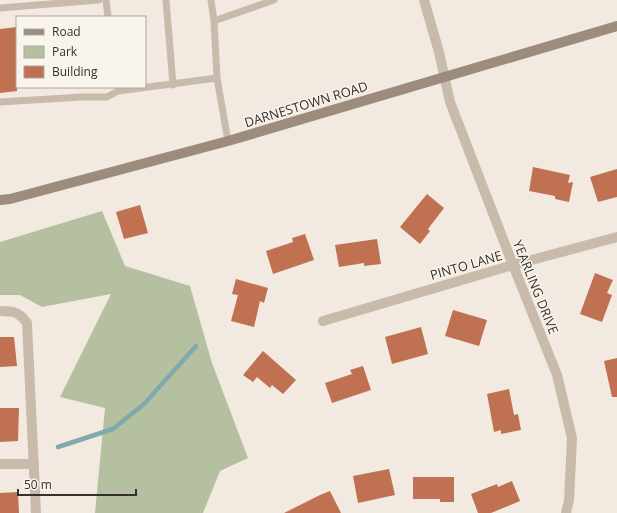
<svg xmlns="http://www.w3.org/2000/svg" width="617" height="513" font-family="'Open Sans',sans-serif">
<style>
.green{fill:#b4c0a0}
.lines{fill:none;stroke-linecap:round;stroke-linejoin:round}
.stream{stroke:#80a9ad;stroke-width:4.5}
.building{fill:#bf7151}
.service{stroke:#c9bbac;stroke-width:7}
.minor{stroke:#c9bbac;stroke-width:10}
.secondary{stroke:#9d8b7d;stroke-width:10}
.labels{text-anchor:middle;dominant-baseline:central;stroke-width:3;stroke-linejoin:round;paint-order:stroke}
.street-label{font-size:13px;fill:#382f2b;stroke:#f9f4ec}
</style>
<rect width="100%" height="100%" fill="#f2eae0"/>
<!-- green -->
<path class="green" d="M 102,211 L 125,266 L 190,286 L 212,363 L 248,458 L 220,471 L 203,513 L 95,513 L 105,408 L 60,397 L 111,294 L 42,307 L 20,295 L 0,295 L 0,242 Z"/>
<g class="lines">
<!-- stream -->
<path class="stream" d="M 58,447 L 113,429 L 144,404 L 196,346"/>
</g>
<!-- building -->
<path class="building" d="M 17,27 L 17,91 L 0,93 L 0,29 Z
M 533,167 L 570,175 L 568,183 L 573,182 L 569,202 L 555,199 L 555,196 L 529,191 Z
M 617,169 L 617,197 L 598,202 L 590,177 Z
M 427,194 L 444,208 L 428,229 L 430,231 L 420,244 L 400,227 Z
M 140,205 L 148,233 L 124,239 L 116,212 Z
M 305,234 L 314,260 L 273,274 L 266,251 L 293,242 L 292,238 Z
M 377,239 L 381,264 L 364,266 L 364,263 L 339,267 L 335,245 Z
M 595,273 L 613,280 L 607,293 L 612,295 L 602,322 L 580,314 Z
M 236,279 L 268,288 L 264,303 L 260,301 L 254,327 L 231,321 L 238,295 L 232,294 Z
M 453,310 L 487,320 L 479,346 L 445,336 Z
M 421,327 L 428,354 L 392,364 L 385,337 Z
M 0,337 L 14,337 L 17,366 L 0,367 Z
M 263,351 L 296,380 L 283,394 L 272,385 L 270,388 L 257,377 L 253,382 L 243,375 Z
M 617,358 L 617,397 L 612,397 L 604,361 Z
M 363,366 L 371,390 L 332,403 L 325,383 L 352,374 L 350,370 Z
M 509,389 L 514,415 L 518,414 L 521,430 L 501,434 L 501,430 L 494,432 L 487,394 Z
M 0,408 L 19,408 L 18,441 L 0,442 Z
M 389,469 L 395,495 L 358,503 L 353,476 Z
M 413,477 L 454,477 L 454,502 L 440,502 L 440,499 L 413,499 Z
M 512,481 L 520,501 L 491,513 L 478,513 L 471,494 L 497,484 L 498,487 Z
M 330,491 L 341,513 L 284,513 L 320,495 Z
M 18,492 L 19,513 L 0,513 L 0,493 Z"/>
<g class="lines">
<!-- service -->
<path class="service" d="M 106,0 L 108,17
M 166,0 L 173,85
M 211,0 L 214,21 L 217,78 L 228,141
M 0,8 L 99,0
M 214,21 L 274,0
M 118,91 L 217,78
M 0,102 L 82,97 L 107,97 L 118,91 L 118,87"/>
<!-- minor -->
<path class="minor" d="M 424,0 L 439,52 L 450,102 L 513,265 L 557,375 L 572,438 L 569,500 L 566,513
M 0,311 C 14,311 19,312 27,323 L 36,513
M 323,321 L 513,265 L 617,237
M 0,464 L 34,464"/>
<!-- secondary -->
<path class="secondary" d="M 0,200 L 10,199 L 228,141 L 617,26"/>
</g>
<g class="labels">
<!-- street labels -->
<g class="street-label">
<text transform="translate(306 104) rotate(-17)">DARNESTOWN ROAD</text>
<text transform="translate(466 265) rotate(-16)">PINTO LANE</text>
<text transform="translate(536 287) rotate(68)">YEARLING DRIVE</text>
</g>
</g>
<!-- legend -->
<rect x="16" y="16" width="130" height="72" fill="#f9f4ec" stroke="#aca59f"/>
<rect x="24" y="29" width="20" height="6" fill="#9d8b7d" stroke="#aca59f"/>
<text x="52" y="36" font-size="12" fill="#382f2b">Road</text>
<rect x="24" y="46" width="20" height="12" fill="#b4c0a0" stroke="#aca59f"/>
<text x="52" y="56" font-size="12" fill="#382f2b">Park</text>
<rect x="24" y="66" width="20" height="12" fill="#bf7151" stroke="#aca59f"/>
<text x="52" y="76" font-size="12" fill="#382f2b">Building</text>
<!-- scale -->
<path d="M18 489v6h118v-6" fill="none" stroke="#382f2b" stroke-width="2"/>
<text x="24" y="489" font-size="12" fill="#382f2b" stroke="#f9f4ec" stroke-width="3" paint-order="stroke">50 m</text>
</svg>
